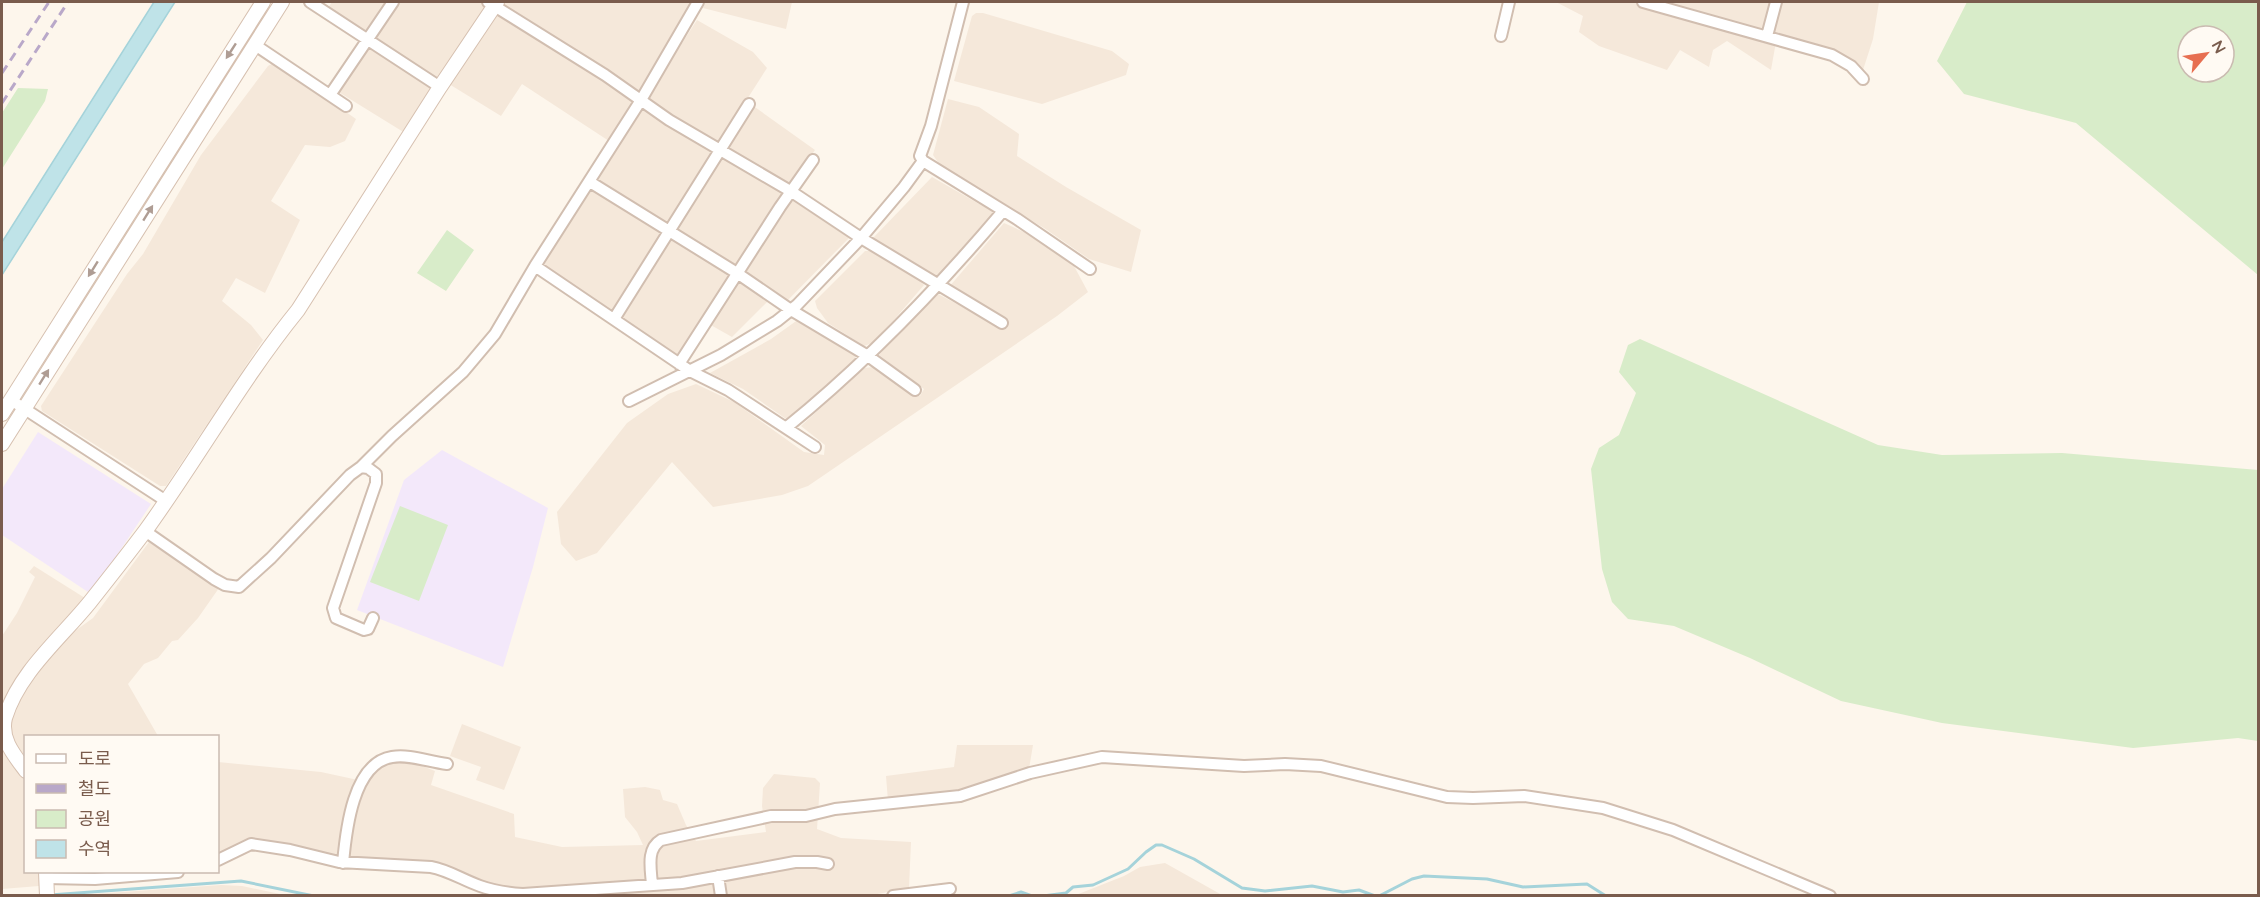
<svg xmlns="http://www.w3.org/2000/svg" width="2260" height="897" font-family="Quicksand,'Noto Sans KR',sans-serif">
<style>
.residential{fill:#f5e8da}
.education{fill:#f3e8fa}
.green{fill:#d8ecc9;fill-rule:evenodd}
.water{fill:#bfe3e8;stroke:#a5d3da;stroke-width:1.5}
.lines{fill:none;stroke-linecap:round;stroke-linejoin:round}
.stream{stroke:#a5d3da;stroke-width:3}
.street-casing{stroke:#d1beb0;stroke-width:14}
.secondary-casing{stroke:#d6c0b0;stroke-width:16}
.street{stroke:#fff;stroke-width:10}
.secondary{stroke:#fff;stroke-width:14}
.rail{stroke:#b9a8c9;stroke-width:3;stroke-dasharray:9 6;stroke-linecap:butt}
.oneway{fill:#af9d94}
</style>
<rect width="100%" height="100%" fill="#fdf6ec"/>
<!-- residential -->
<path class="residential" d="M 332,2 L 389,2 L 367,34 L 328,8 Z
M 398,2 L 481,2 L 487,6 L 439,82 L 374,39 Z
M 502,2 L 693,2 L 640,93 L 500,4 Z
M 705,2 L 792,2 L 786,29 L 703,8 Z
M 1556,2 L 1879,2 L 1873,39 L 1863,70 L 1858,71 L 1777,36 L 1771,70 L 1727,41 L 1713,50 L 1709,67 L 1680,50 L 1667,70 L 1599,46 L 1579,32 L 1583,16 Z
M 494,13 L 523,27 L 636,99 L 609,141 L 522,84 L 501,116 L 449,84 Z
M 976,13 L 983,13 L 1112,51 L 1129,64 L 1126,75 L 1042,104 L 954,81 L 972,16 Z
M 697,20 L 753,52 L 767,68 L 719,143 L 673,116 L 647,97 Z
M 370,45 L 435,87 L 405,133 L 337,91 Z
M 275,62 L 356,119 L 345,141 L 330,147 L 305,145 L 271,201 L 300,220 L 265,293 L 236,278 L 222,301 L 251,325 L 263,340 L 166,486 L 160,486 L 42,411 L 41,406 L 127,274 L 143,254 L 201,155 L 268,66 Z
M 948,99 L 979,107 L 1019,134 L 1017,156 L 1066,187 L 1141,230 L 1131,272 L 1089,259 L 1044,228 L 942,168 L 933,155 Z
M 752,105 L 815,150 L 789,187 L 725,147 Z
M 642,107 L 713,153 L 667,224 L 596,179 Z
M 719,155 L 784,193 L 736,265 L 674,229 Z
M 932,177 L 995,213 L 938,280 L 873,238 Z
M 591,188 L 663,232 L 612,312 L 543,265 Z
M 792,197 L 850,237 L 787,301 L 742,270 Z
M 1004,223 L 1026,233 L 1074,266 L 1088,292 L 1057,316 L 808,486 L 782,495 L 713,507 L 672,462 L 597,553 L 576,561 L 561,544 L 557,512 L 627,423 L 668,394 L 696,384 L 734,402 L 804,452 L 824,455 L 825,445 L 801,426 L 864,368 L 874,367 L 920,396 L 924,389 L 879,355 L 917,312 L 938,294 L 1002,328 L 1006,320 L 949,287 Z
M 669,237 L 732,275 L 680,357 L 619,317 Z
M 865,251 L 871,251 L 916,276 L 924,285 L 875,342 L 864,346 L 828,323 L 817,308 L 815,301 Z
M 737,279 L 768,301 L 732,337 L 709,324 Z
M 799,319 L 857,356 L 822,392 L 789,421 L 743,389 L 710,373 L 771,339 Z
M 149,542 L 219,588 L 198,618 L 178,640 L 172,641 L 158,658 L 144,664 L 128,684 L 158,736 L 26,736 L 25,765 L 11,744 L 9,722 L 25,688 L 54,646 L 93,618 Z
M 34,566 L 85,598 L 2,718 L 2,636 L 17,613 L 35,577 L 29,572 Z
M 462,724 L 521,747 L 504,790 L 476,780 L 481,767 L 450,756 Z
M 2,734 L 25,777 L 26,872 L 39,872 L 39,886 L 2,889 Z
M 957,745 L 1033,745 L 1029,769 L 956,794 L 888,801 L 886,776 L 954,767 Z
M 396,760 L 412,762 L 435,771 L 431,785 L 514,814 L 515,837 L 562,847 L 643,845 L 637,832 L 625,817 L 623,789 L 645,787 L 660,790 L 663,800 L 677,804 L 686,825 L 696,841 L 766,832 L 762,806 L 763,788 L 774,774 L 815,778 L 820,783 L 817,829 L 841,838 L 911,842 L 909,888 L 867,896 L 481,895 L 484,890 L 440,865 L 349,858 L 347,850 L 359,800 L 370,771 Z
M 218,762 L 321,772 L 358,780 L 338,857 L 295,848 L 244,841 L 218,853 Z
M 1165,863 L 1222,895 L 1076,895 L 1124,876 L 1140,867 Z
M 221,885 L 242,886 L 285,895 L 80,895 Z"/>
<!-- education -->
<path class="education" d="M 38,432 L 151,504 L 91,594 L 2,535 L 2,489 Z
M 442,450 L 548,508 L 533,567 L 503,667 L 357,610 L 404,480 Z"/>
<!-- green -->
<path class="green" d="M 1967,2 L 2258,2 L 2258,275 L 2076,123 L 1964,94 L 1937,61 ZM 2188,36 L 2224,36 L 2224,72 L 2188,72 Z
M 18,88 L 48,89 L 45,101 L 2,169 L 2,113 Z
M 447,230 L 474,250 L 446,291 L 417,273 Z
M 1640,339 L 1878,445 L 1942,455 L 2062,453 L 2258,470 L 2258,741 L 2238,738 L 2133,748 L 1942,723 L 1841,701 L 1750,658 L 1674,626 L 1628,619 L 1612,602 L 1602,569 L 1591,469 L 1599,448 L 1619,435 L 1636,393 L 1619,372 L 1628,345 Z
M 400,506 L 448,525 L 419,601 L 370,582 Z"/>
<!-- water -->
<path class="water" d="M 154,2 L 175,2 L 2,275 L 2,242 Z"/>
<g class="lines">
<!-- stream -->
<path class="stream" d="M 50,895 L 241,881 L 314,896
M 35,896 L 44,895
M 1009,896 L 1021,892 L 1032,896
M 1043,896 L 1066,893 L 1073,887 L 1093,885 L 1128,869 L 1146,852 L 1156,845 L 1162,845 L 1194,859 L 1242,888 L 1265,891 L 1312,886 L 1343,892 L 1359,890 L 1375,896
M 1379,896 L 1412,879 L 1424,876 L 1487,879 L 1523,887 L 1587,884 L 1606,896"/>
<defs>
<path id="street" d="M 310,2 L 440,87
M 488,2 L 605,75 L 669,120 L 792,192 L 861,238 L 1002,323
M 963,2 L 931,126 L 920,156 L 923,161 L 1017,219 L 1090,269
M 1643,2 L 1832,55 L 1851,66 L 1863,79
M 1501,36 L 1509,2
M 1767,36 L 1776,2
M 255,45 L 346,106
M 330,95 L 393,2
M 590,182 L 737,273 L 791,310 L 868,356 L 915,390
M 535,266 L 690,371 L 728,390 L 815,447
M 614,319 L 749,104
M 679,364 L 780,207 L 813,160
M 11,400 L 166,501
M 629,401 L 721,355 L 777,321 L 797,305 L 861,238 L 904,187 L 923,161
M 787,427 C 866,363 937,289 1003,211
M 361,467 L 392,436 L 463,372 L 495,334 L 535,266 L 641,100 L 698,2
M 145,531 L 214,579 L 225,585 L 239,587 L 271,558 L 350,475 L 361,467 L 368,468 L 376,474 L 376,483 L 333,608 L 336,618 L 364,630 L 368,629 L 373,618
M 218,860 L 251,844 L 290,850 L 339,862 L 431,867 C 448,870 463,880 480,886 C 494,891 508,893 523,894 L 682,883 L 795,862 L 817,862 L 828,864
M 343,863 C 346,830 353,763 392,757 C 410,754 429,762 447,764
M 718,876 L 721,896
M 46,878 L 95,879 L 178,872
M 652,885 C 651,869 646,849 661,840 L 771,816 L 806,816 L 835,809 L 960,796 L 1030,773 L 1102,757 L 1244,766 L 1285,764 L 1321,766 L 1447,797 L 1473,798 L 1524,796 L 1603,808 L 1673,830 L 1830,896
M 893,896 L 950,889"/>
<path id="secondary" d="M 2,414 L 263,2
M 2,444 L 282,2
M 26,771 C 14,755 0,739 5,718 C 19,672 61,638 90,602 C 109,578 128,554 146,530 C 198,458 242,379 298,310 L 440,87 L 497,2
M 46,872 L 47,896"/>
</defs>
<!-- street casing -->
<use href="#street" class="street-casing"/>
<!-- secondary casing -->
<use href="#secondary" class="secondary-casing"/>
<!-- street -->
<use href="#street" class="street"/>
<!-- secondary -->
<use href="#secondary" class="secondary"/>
<!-- rail -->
<path class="rail" d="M 2,73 L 49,2
M 2,103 L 68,2"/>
</g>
<!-- one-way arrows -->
<defs><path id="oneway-solid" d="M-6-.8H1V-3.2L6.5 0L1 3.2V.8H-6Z" transform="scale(1.5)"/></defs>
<g class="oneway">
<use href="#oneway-solid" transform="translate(231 51) rotate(123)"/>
<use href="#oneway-solid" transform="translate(148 213) rotate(-58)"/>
<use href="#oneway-solid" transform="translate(93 269) rotate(122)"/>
<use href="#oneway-solid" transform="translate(44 377) rotate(-58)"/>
</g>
<!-- border -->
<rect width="2260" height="897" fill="none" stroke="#7a5c4d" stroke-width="6"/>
<!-- legend -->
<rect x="24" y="735" width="195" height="138" fill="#fffaf3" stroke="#cabbb1" stroke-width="1.5"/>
<rect x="36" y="754" width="30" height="9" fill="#ffffff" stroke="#cabbb1" stroke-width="1.5"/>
<text x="78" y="765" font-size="18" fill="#7a5c4d">도로</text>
<rect x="36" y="784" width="30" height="9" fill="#b9a8c9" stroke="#cabbb1" stroke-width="1.5"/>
<text x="78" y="795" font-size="18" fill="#7a5c4d">철도</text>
<rect x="36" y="810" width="30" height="18" fill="#d8ecc9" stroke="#cabbb1" stroke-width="1.5"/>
<text x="78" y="825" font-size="18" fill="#7a5c4d">공원</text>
<rect x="36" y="840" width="30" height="18" fill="#bfe3e8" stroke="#cabbb1" stroke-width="1.5"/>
<text x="78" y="855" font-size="18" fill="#7a5c4d">수역</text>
<!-- north arrow -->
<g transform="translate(2206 54) rotate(61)"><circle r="28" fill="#fffaf3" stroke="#cabbb1" stroke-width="1.5"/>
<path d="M0-4.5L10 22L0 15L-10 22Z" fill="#e76f51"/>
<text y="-9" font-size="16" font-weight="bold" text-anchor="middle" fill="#7a5c4d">N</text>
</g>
</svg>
